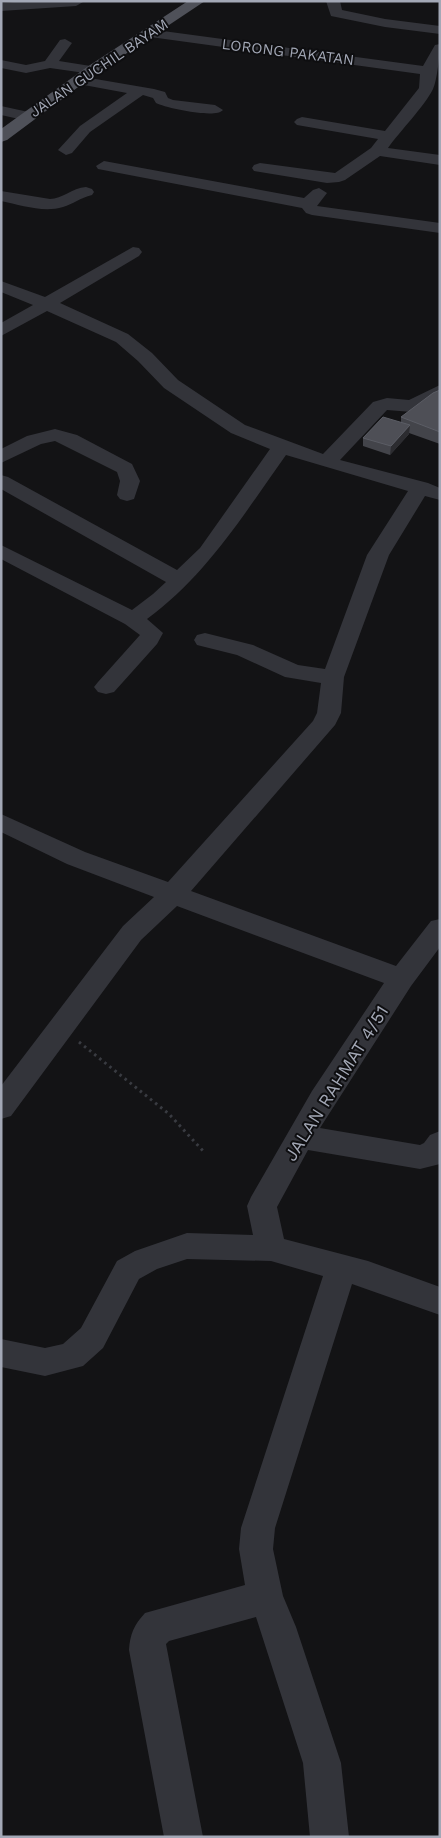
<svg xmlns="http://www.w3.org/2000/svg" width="441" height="1838" font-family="'Work Sans',sans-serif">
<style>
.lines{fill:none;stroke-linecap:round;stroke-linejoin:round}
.path{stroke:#393b41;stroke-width:3;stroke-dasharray:2.5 4;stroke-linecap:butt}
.minor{fill:#33343a;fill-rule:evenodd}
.major{fill:#4f5159;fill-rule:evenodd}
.wall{fill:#43444a}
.shaded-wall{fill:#2c2c30}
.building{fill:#4e4f56;stroke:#5b5d65}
.labels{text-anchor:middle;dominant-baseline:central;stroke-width:4;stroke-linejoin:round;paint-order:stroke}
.far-street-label{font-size:15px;fill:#a3a8b6;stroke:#0e0e10}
.street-label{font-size:18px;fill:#a3a8b6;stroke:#0e0e10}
</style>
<rect width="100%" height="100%" fill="#131315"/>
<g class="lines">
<!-- path -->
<path class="path" d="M 79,1042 L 169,1114 L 204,1152"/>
<!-- minor -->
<path class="minor" d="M 26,1 L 82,1 L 83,2 L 76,6 L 1,11 L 1,3 Z
M 326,1 L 340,1 L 342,10 L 385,19 L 440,26 L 440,34 L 385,27 L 331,16 Z
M 148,29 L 423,66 L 435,45 L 440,44 C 440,54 437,81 433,89 C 424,107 400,131 388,148 L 440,155 L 440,165 L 380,156 L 345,180 L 339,182 L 327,183 L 254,171 L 252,168 L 254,165 L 260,163 L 335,173 L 371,148 L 378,139 L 297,125 L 294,122 L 297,119 L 302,117 L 385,131 L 419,88 L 420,74 L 143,36 L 141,33 L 143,30 Z
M 65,39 L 72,43 L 59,61 L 97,67 L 99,70 L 97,73 L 92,74 L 50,68 L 26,73 L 1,68 L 1,60 L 26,65 L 45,61 L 60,40 Z
M 78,76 L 154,89 L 165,92 L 168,98 L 173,100 L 215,105 L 223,110 C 216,119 166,108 156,103 L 153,98 L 143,95 L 90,132 L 72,153 L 66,155 L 58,150 L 80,126 L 127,93 L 73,83 L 71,80 Z
M 1,106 L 33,113 L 36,116 L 28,121 L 1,115 Z
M 104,161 L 304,198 L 313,190 L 319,188 L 327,193 L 317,206 L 440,223 L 440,233 L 312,215 L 306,213 L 302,208 L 98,169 L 96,166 Z
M 86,187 L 92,189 L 94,192 L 92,195 C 80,198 73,204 63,207 C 43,213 21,205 1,201 L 1,191 L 50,199 C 62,199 72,188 86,187 Z
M 133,247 L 139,248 L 142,252 L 139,256 L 60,303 L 128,334 L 152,353 L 178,380 L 245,425 L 323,454 L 373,402 L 387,398 L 409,400 L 440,385 L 440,399 L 412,412 L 387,410 L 340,460 L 428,483 L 440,488 L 440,500 L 425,496 L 389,555 L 344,677 L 341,713 L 335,725 L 191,891 L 396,966 L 431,921 L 440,919 L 440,947 L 411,986 L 320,1128 L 420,1145 L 424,1143 L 430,1135 L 440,1131 L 440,1164 L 420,1169 L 308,1150 L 277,1207 L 284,1239 L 368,1261 L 440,1287 L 440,1315 L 352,1284 L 275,1528 L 273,1549 L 283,1596 L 296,1627 L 341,1763 L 349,1837 L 310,1837 L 303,1763 L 256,1617 L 169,1641 L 166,1644 L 203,1837 L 164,1837 L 129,1650 C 130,1634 134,1625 145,1613 L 245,1585 L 239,1549 L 241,1528 L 323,1276 L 271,1261 L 187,1259 L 157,1269 L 139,1279 L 103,1348 L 83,1366 L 45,1376 L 1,1367 L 1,1339 L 45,1348 L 63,1344 L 81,1328 L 117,1261 L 135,1251 L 187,1233 L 253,1235 L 247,1206 L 251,1197 L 312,1091 L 384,983 L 177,906 L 141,940 L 11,1116 L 1,1119 L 1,1086 L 123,926 L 154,897 L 67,864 L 1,832 L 1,814 L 85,852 L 168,882 L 313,721 L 317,713 L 321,683 L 285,677 L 237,655 L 197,645 L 194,640 L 197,635 L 205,633 L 253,645 L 298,665 L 325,669 L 367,555 L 408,491 L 286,455 C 244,514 206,576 147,619 L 163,633 L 157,644 L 114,692 L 106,694 L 98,692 L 94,687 L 98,682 L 140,635 L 125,624 L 1,559 L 1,545 L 132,610 L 153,594 L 166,582 L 1,489 L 1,475 L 8,477 L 177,570 L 200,548 L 270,449 L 231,433 L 164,388 L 138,361 L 116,342 L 47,311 L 1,336 L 1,323 L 33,305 L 1,292 L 1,281 L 45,297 Z
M 55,429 L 77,435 L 132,464 L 140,481 L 134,499 L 127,501 L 120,499 L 117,495 L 120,481 L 117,472 L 55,441 L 41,444 L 1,463 L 1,449 L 27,436 Z"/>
<!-- major -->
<path class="major" d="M 188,1 L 205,1 L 97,73 L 7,140 L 1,142 L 1,129 L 87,67 Z"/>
</g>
<!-- wall -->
<path class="wall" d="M 440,390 L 440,444 L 409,433 L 409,434 L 390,455 L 363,446 L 363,438 L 401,423 L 401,417 Z"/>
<!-- shaded-wall -->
<path class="shaded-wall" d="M 410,425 L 409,434 L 390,455 L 391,446 Z"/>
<!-- building -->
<path class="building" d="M 440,390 L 440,432 L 401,417 L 433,393 Z
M 383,417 L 410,425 L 391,446 L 363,438 Z"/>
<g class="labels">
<!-- far-street labels -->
<g class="far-street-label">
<text transform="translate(288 52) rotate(7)">LORONG PAKATAN</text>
<text transform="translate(99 68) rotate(-34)">JALAN GUCHIL BAYAM</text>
</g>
<!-- street labels -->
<g class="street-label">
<text transform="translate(336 1083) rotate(-58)">JALAN RAHMAT 4/51</text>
</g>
</g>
<!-- border -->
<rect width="441" height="1838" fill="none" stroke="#a3a8b6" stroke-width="5"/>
</svg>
